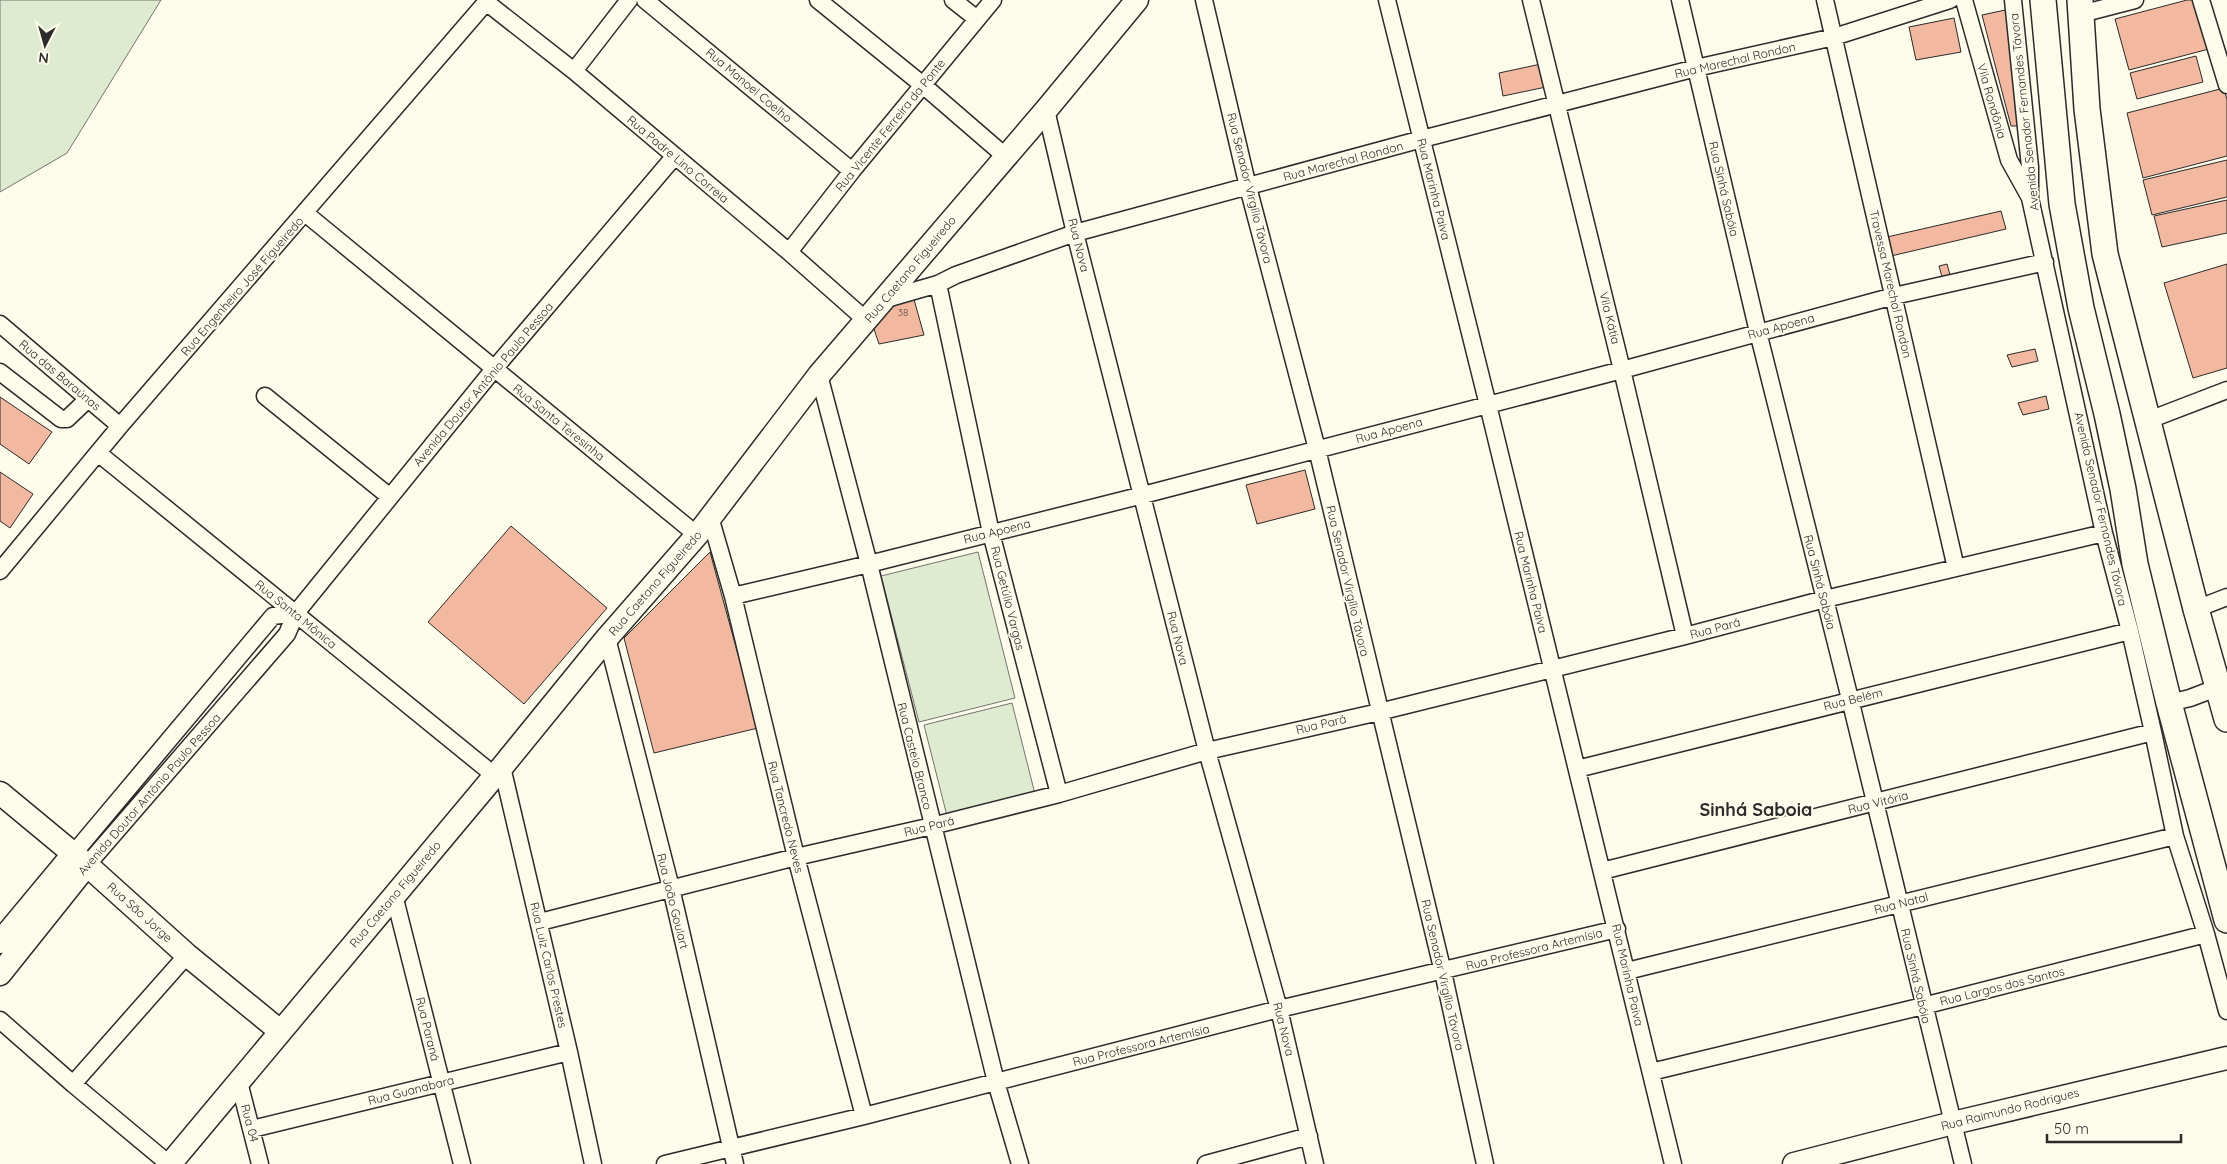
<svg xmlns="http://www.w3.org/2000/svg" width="2227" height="1164" font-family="Quicksand,sans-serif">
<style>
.green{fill:#deebd1;stroke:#74746e}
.building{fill:#f2b8a0;stroke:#2b2b2b}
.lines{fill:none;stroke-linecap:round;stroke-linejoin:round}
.street-casing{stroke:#2b2b2b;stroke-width:19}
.secondary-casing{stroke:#2b2b2b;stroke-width:25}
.primary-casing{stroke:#2b2b2b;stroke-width:28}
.street{stroke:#fdfbea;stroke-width:16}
.secondary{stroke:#fdfbea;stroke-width:22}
.primary{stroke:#fdfbea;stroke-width:25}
.labels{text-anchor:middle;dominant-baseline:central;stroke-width:4;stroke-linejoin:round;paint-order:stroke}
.number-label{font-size:10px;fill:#5d4e48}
.street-label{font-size:12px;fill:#2b2b2b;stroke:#fdfbea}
.district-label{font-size:18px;font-weight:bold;fill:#2b2b2b;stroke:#fdfbea}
</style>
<rect width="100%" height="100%" fill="#fdfbea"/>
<!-- green -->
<path class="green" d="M 0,0 L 161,0 L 67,153 L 0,192 Z
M 978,552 L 1015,698 L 919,722 L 881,576 Z
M 1012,703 L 1035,794 L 947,816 L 924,725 Z"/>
<!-- building -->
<path class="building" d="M 2187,0 L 2196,0 L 2209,49 L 2129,70 L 2115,19 Z
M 2010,9 L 2019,126 L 2011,126 L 1982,15 Z
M 1954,18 L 1961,52 L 1916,60 L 1909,27 Z
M 2196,56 L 2203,82 L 2137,99 L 2130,73 Z
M 1541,64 L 1546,87 L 1503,96 L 1499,73 Z
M 2224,88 L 2227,100 L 2227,156 L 2143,178 L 2127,113 Z
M 2227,160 L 2227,197 L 2152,215 L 2143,180 Z
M 2227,200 L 2227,233 L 2162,247 L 2154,216 Z
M 2001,211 L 2006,229 L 1891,256 L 1887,237 Z
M 1947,264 L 1950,275 L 1942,277 L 1939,266 Z
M 2227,264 L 2227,368 L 2193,378 L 2164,283 Z
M 913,296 L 924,335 L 879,344 L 873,326 L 902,298 Z
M 2035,349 L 2038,361 L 2012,367 L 2007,355 Z
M 2046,396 L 2049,409 L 2023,415 L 2018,403 Z
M 0,397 L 52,432 L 29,464 L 0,444 Z
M 1305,470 L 1315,509 L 1257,524 L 1246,485 Z
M 0,472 L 33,494 L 10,528 L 0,521 Z
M 511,526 L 607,608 L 524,704 L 428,622 Z
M 710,552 L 758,728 L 654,753 L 624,638 Z"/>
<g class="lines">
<defs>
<path id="street" d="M 645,0 L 852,171
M 818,0 L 924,86 L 1005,156
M 953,0 L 977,19
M 1204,0 L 1248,187 L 1317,449 L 1443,972 L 1485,1164
M 1387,0 L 1488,405 L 1673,1164
M 1531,0 L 1622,370 L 1685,636
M 1680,0 L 1758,332 L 1850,699 L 1963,1164
M 1825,0 L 1956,568
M 1964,0 L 2009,160 L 2029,196
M 2013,0 L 2030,167 L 2030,198 L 2104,533 L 2130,631 L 2153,732 L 2175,836 L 2206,934 L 2227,1011
M 2201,0 L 2227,85
M 486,2 L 574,71 L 789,252 L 867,321
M 2081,14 L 2135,0
M 574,71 L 629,0
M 1046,110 L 1075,233 L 1207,751 L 1279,1009 L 1315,1164
M 305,213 L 697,535
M 789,252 L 852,171 L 993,0
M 938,284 L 991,533 L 1059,794
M 886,299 L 938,284 L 956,275 L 1075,233 L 1422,139 L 1696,68 L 1834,37 L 1950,0
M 0,324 L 120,426
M 0,372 L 61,419 L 67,419 L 88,399
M 819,375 L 869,564 L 996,1082 L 1020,1164
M 265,396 L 390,497
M 2149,420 L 2227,390
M 98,453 L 494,775
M 710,517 L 733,596 L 796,857 L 864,1116
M 0,571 L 120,426 L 488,0
M 733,596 L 869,564 L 1143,495 L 1622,370 L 1894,296 L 2045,262
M 2196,609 L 2227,597
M 607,638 L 671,888 L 735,1164
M 2169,703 L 2190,698 L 2219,687
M 502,767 L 569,1052 L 593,1164
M 1577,769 L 2130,631
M 74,853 L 273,616 L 296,613
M 87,865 L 287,634 L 296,613 L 494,369 L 674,157
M 1602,871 L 2153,732
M 394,895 L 462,1164
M 540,922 L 796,857 L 932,826 L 1059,794 L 1207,751 L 1379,712 L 1685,636 L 1825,599 L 2104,533
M 1627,971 L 2175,836
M 0,1020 L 73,1084 L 169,1164
M 1651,1072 L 1923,1006 L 2206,934
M 239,1082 L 260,1164
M 73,1084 L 187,955
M 252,1129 L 569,1052
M 665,1164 L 864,1116 L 1279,1009 L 1617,929
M 1206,1164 L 1309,1136"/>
<path id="secondary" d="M 0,793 L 87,865 L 187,955 L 280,1031
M 0,942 L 74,853
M 0,974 L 87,865
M 170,1164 L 502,767 L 607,638 L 697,535 L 819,375 L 1046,110 L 1137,0
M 1794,1164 L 1953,1123 L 2227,1058"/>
<path id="primary" d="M 2043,0 L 2062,204 L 2081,308 L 2107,414 L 2123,489 L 2135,564 L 2169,703 L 2227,920
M 2080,0 L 2087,109 L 2105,254 L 2196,609 L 2227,719"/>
</defs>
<!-- street casing -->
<use href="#street" class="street-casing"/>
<!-- secondary casing -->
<use href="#secondary" class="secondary-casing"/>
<!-- primary casing -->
<use href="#primary" class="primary-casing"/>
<!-- street -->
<use href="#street" class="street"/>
<!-- secondary -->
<use href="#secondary" class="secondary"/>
<!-- primary -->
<use href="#primary" class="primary"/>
</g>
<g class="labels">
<!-- number labels -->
<g class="number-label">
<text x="903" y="312">38</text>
</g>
<!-- street labels -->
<g class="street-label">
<text transform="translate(1735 60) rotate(-13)">Rua Marechal Rondon</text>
<text transform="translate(749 85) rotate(40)">Rua Manoel Coelho</text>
<text transform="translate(1992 101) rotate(74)">Vila Rondônia</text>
<text transform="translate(2024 112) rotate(-96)">Avenida Senador Fernandes Távora</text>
<text transform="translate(890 125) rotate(-51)">Rua Vicente Ferreira da Ponte</text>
<text transform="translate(678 159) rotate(40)">Rua Padre Lino Correia</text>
<text transform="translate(1343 161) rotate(-15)">Rua Marechal Rondon</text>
<text transform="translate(1250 188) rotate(76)">Rua Senador Virgílio Távora</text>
<text transform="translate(1434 189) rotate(76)">Rua Marinha Paiva</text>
<text transform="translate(1724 189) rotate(77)">Rua Sinhá Sabóia</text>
<text transform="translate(1079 245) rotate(76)">Rua Nova</text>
<text transform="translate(910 269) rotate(-50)">Rua Caetano Figueiredo</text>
<text transform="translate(1891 284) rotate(77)">Travessa Marechal Rondon</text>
<text transform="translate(242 286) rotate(-49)">Rua Engenheiro José Figueiredo</text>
<text transform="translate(1610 318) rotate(76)">Vila Kátia</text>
<text transform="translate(1781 326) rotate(-15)">Rua Apoena</text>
<text transform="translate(60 375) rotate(40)">Rua das Baraúnas</text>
<text transform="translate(483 384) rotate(-50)">Avenida Doutor Antônio Paulo Pessoa</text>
<text transform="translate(559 422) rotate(39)">Rua Santa Teresinha</text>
<text transform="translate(1389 430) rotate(-15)">Rua Apoena</text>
<text transform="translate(2101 509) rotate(77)">Avenida Senador Fernandes Távora</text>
<text transform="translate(997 531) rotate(-14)">Rua Apoena</text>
<text transform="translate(1348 581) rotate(77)">Rua Senador Virgílio Távora</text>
<text transform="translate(1531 582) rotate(76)">Rua Marinha Paiva</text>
<text transform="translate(1820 582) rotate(76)">Rua Sinhá Sabóia</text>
<text transform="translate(655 583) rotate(-49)">Rua Caetano Figueiredo</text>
<text transform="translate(1008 598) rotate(76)">Rua Getúlio Vargas</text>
<text transform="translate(296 614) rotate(39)">Rua Santa Mônica</text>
<text transform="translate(1715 628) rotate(-15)">Rua Pará</text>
<text transform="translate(1178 638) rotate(76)">Rua Nova</text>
<text transform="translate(1853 699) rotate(-14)">Rua Belém</text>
<text transform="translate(1321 724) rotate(-13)">Rua Pará</text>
<text transform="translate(915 756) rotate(76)">Rua Castelo Branco</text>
<text transform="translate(149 794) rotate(-49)">Avenida Doutor Antônio Paulo Pessoa</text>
<text transform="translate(1878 802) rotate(-14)">Rua Vitória</text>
<text transform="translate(786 817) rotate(76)">Rua Tancredo Neves</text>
<text transform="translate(929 826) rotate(-14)">Rua Pará</text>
<text transform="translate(395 894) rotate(-50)">Rua Caetano Figueiredo</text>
<text transform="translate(673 901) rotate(76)">Rua João Goulart</text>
<text transform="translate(1901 903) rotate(-14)">Rua Natal</text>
<text transform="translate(140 912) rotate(42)">Rua São Jorge</text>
<text transform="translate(1534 949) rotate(-14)">Rua Professora Artemísia</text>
<text transform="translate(549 965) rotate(77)">Rua Luiz Carlos Prestes</text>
<text transform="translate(1443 975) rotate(77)">Rua Senador Virgílio Távora</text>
<text transform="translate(1628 975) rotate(77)">Rua Marinha Paiva</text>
<text transform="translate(1916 976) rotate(77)">Rua Sinhá Sabóia</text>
<text transform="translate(2002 986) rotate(-14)">Rua Largos dos Santos</text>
<text transform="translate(428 1029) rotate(76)">Rua Paraná</text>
<text transform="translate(1284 1029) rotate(76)">Rua Nova</text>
<text transform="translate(1141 1045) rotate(-14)">Rua Professora Artemísia</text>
<text transform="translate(411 1090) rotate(-14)">Rua Guanabara</text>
<text transform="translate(2010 1109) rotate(-14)">Rua Raimundo Rodrigues</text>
<text transform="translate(250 1123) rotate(75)">Rua 04</text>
</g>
<!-- district labels -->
<g class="district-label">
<text x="1756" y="809">Sinhá Saboia</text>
</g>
</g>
<!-- north arrow -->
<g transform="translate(45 45) rotate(186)" stroke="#fdfbea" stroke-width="4" paint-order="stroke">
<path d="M0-4L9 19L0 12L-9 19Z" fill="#2b2b2b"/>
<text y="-8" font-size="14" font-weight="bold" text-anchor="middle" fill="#2b2b2b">N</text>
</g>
<!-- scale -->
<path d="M2047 1134v8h134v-8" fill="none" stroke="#2b2b2b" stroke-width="2.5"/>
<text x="2054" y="1134" font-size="15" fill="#2b2b2b" stroke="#fdfbea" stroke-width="4" paint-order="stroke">50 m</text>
</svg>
